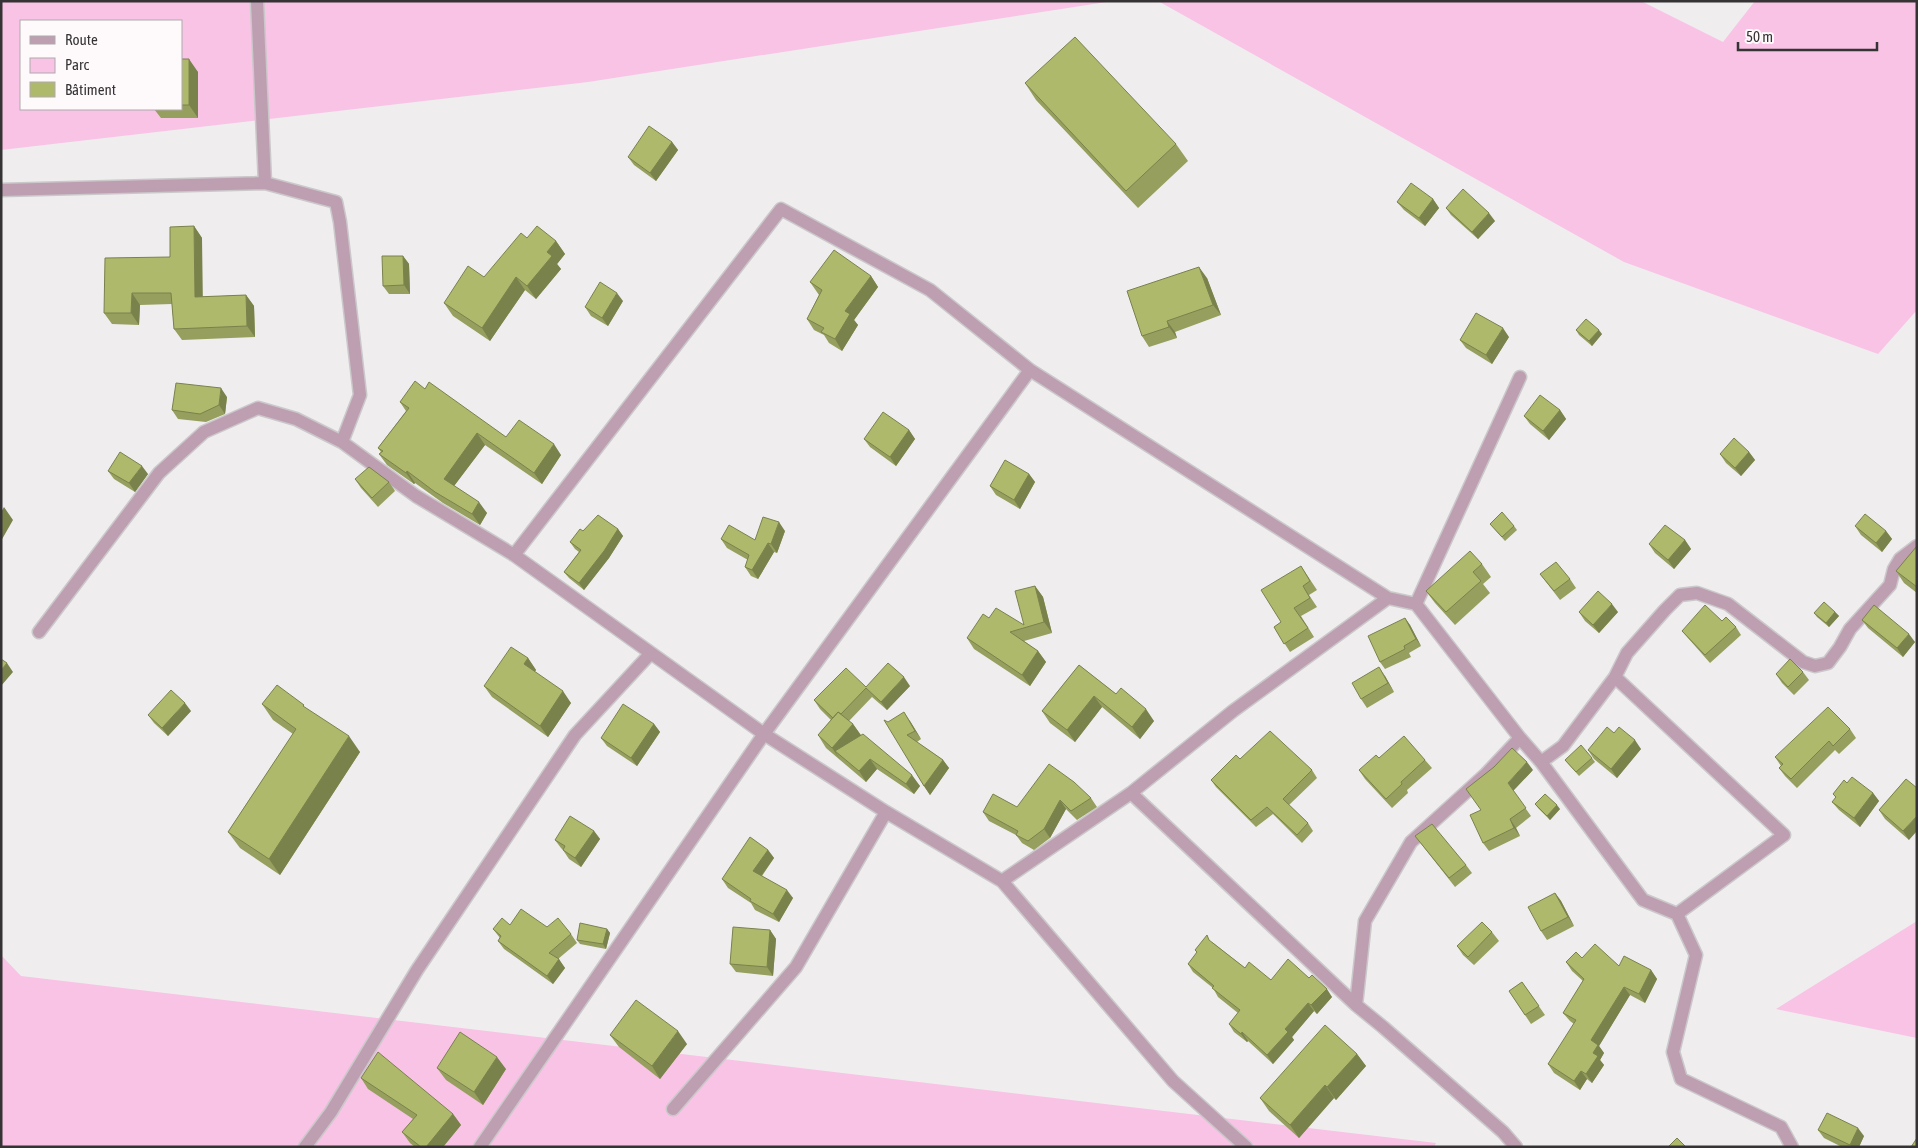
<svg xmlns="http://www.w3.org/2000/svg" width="1918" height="1148" font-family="'Asap Condensed',sans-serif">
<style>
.green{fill:#f8c3e5;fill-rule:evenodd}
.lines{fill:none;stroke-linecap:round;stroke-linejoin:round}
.minor-casing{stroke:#cbc8ca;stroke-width:15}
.minor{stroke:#be9fb2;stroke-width:12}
.wall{fill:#969f5d}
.shaded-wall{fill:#7a824c}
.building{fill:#afb96c;stroke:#7a824c}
</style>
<rect width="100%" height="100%" fill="#f0edef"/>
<!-- green -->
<path class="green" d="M 1,1 L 1113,1 L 588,82 L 1,150 ZM 21,21 L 181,21 L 181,109 L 21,109 Z
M 1158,1 L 1641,1 L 1723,42 L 1755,1 L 1917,1 L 1917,310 L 1878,354 L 1624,262 Z
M 1917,921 L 1917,1038 L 1776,1009 Z
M 1,955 L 21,976 L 1436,1143 L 1434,1147 L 1,1147 Z"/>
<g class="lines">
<defs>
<path id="minor" d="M 257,1 L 265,183
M 1,190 L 265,183 L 336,202 L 340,222 L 360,395 L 342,442 L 416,496 L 514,555 L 764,734 L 886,812 L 1002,881 L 1173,1081 L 1246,1147
M 514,555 L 781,209 L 930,290 L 1030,370 L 1388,598
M 1416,604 L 1520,377
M 39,632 L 159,473 L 204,432 L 258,408 L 296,419 L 342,442
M 1615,677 L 1784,835 L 1677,914
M 1541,762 L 1643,900 L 1677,914 L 1696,955 L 1673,1052 L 1681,1079 L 1781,1127 L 1792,1147
M 1131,793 L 1233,711 L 1388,598 L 1416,604 L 1520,738
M 1002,881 L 1131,793 L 1356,1005
M 673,1109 L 796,967 L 886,812
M 305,1147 L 331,1112 L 417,970 L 575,735 L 651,653
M 480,1147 L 764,734 L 1030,370
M 1516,1147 L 1503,1132 L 1383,1027 L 1356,1005 L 1365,921 L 1411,842 L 1486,774 L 1520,738 L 1541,762 L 1563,746 L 1615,677 L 1627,653 L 1665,610 L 1680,595 L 1697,593 L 1728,604 L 1803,662 L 1815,666 L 1828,663 L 1840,647 L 1850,629 L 1890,585 L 1894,569 L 1900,559 L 1917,546"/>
</defs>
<!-- minor casing -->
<use href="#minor" class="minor-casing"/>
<!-- minor -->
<use href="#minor" class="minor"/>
</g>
<!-- wall -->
<path class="wall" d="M 181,59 L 198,72 L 198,118 L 161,118 L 154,109 L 181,109 Z
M 1025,83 L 1176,144 L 1188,161 L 1138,208 L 1036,100 Z
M 672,142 L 678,150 L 656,181 L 634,165 L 628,157 Z
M 1433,199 L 1439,208 L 1425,226 L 1404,210 L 1397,202 Z
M 1446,208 L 1495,221 L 1478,239 L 1451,215 Z
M 194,226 L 202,238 L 202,297 L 246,295 L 254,306 L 255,337 L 182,340 L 174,329 L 172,304 L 140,305 L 139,325 L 112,324 L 104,313 L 170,257 Z
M 527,238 L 556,241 L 565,254 L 557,264 L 561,269 L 536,299 L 525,290 L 490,341 L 453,316 L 444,303 L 484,277 Z
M 403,256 L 409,264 L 410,294 L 389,294 L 383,286 Z
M 871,276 L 878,287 L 854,320 L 858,325 L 842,351 L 829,343 L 824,335 L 814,330 L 807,319 L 819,295 L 810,282 Z
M 1207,278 L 1221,315 L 1175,332 L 1177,338 L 1149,347 L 1142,336 Z
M 623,301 L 608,326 L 591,316 L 585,307 Z
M 1576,330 L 1602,334 L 1592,346 L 1579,335 Z
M 1509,337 L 1492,364 L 1466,348 L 1460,340 Z
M 425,389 L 506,437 L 561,455 L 542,484 L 485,445 L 454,486 L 487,513 L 480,525 L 443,503 L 415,483 L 414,484 L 387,465 L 379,454 L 381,452 L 378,448 L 406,411 L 400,402 Z
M 227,397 L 225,414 L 206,422 L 178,419 L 172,410 Z
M 1560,410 L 1566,419 L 1549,440 L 1530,424 L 1524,416 Z
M 909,430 L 915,439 L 896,466 L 870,447 L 864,439 Z
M 1749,452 L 1755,460 L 1741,476 L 1726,463 L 1720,454 Z
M 108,471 L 148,474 L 135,492 L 114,479 Z
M 1029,474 L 1035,482 L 1020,509 L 996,495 L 990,486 Z
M 355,479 L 389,482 L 395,491 L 378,507 L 361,488 Z
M 1490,524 L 1514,526 L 1517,530 L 1505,541 Z
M 1855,526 L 1886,531 L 1892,539 L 1882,552 L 1861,535 Z
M 618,529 L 623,536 L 609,558 L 584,590 L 569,578 L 564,572 L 579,552 L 575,549 L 570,542 L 583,531 Z
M 785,531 L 777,553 L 774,552 L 758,579 L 751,576 L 745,567 L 748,560 L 727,548 L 721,539 L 755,540 Z
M 1685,540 L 1691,549 L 1674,569 L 1655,553 L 1649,544 Z
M 1917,546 L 1917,593 L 1904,583 L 1896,571 Z
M 1482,564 L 1491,577 L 1483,584 L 1490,593 L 1455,625 L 1435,603 L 1426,591 Z
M 1301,566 L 1317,590 L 1309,595 L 1317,607 L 1301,616 L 1314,637 L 1290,652 L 1274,627 L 1281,622 Z
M 1540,574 L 1570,579 L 1576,588 L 1560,600 Z
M 1035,586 L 1043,597 L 1052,633 L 1024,641 L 1038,651 L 1046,662 L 1030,686 L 974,649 L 967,638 L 989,618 L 1024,625 Z
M 1579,612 L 1618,612 L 1599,633 L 1585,621 Z
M 1835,612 L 1839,616 L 1829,627 L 1817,617 L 1814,613 Z
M 1405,618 L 1410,625 L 1421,646 L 1409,653 L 1411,657 L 1385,669 L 1380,662 Z
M 1862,620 L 1915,642 L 1903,657 L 1868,628 Z
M 1722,621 L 1736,627 L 1741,635 L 1710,663 L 1688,638 L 1682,631 Z
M 528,658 L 536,670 L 534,672 L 571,703 L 548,737 L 492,697 L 484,686 Z
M 1079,665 L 1116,694 L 1154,721 L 1140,739 L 1102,707 L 1075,742 L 1050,723 L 1042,711 Z
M 1803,672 L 1809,680 L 1794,695 L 1782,683 L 1776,674 Z
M 1385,676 L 1394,692 L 1367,708 L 1361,699 Z
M 910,686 L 887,710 L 872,697 L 849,721 L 853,724 L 861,735 L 920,786 L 914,794 L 877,769 L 866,782 L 826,748 L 818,735 L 831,720 L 820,709 L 814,700 L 866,687 Z
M 262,704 L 307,709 L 360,752 L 280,875 L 240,848 L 228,832 L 293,734 L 273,720 Z
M 191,711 L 168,736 L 154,723 L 148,715 Z
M 910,721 L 921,739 L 917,742 L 943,760 L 949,768 L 930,795 L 924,786 L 888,722 Z
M 654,724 L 660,732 L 637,766 L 607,746 L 601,738 Z
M 1850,729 L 1856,738 L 1839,754 L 1835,750 L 1797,788 L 1785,776 L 1779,768 L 1781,766 L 1775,757 Z
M 1614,733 L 1641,749 L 1617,778 L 1594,759 L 1588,750 Z
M 1379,758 L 1425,760 L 1432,768 L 1407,790 L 1408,793 L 1392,808 L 1365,779 L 1359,770 Z
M 1592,758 L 1595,762 L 1579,776 L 1565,760 Z
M 1240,759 L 1312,770 L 1317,778 L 1289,805 L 1308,823 L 1313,831 L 1302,843 L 1273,814 L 1256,827 L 1216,787 L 1211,780 Z
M 1533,770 L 1513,791 L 1531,816 L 1516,828 L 1520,836 L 1489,851 L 1483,843 L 1481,810 Z
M 1906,779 L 1909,840 L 1885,819 L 1879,810 Z
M 1847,783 L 1873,793 L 1879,801 L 1860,827 L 1839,810 L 1832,802 L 1836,798 L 1833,794 Z
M 1091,798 L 1097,807 L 1077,820 L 1066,809 L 1050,838 L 1034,850 L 1022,843 L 1016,835 L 989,821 L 983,812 Z
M 1535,804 L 1560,809 L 1550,820 L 1538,808 Z
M 594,831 L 600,839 L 581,867 L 569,859 L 563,850 L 561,848 L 555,840 Z
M 1415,836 L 1466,865 L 1472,873 L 1455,887 Z
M 768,850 L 774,858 L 762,876 L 793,898 L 779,922 L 755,910 L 751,903 L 728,888 L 722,879 Z
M 1555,893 L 1561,901 L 1574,926 L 1547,940 L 1541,931 Z
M 510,925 L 547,927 L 571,934 L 577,943 L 558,959 L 565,968 L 553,984 L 504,949 L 498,941 L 500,938 L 493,929 Z
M 607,929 L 610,933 L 606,949 L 580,944 L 577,940 Z
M 770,930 L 776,939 L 773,976 L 736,972 L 730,964 Z
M 1492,932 L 1499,941 L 1474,965 L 1463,955 L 1457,946 Z
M 1212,942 L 1245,968 L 1271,980 L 1309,978 L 1332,997 L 1317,1014 L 1314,1011 L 1292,1037 L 1294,1040 L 1273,1064 L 1248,1041 L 1247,1042 L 1234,1032 L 1229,1024 L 1238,1013 L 1218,997 L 1213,988 L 1193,972 L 1188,964 L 1197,953 L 1195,950 Z
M 1582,958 L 1619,966 L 1651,970 L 1657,979 L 1645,1003 L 1630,995 L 1599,1046 L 1604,1053 L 1600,1060 L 1604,1065 L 1592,1083 L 1587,1079 L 1580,1090 L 1554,1073 L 1548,1064 L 1574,1024 L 1570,1021 L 1563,1013 L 1583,981 L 1572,971 L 1566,962 Z
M 1522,982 L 1545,1015 L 1531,1024 L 1509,991 Z
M 610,1035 L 687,1044 L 660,1079 L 619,1047 Z
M 1357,1054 L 1366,1066 L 1336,1100 L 1334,1098 L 1299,1138 L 1269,1111 L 1260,1098 Z
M 437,1068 L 506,1069 L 483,1105 L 446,1080 Z
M 361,1078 L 453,1114 L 461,1125 L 443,1147 L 415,1147 L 410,1143 L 402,1132 L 413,1119 L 368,1089 Z
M 1818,1130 L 1864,1136 L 1859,1147 L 1842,1147 L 1824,1138 Z"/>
<!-- shaded-wall -->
<path class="shaded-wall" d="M 189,59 L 198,72 L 198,118 L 189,105 Z
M 672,142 L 678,150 L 656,181 L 650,173 Z
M 1433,199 L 1439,208 L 1425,226 L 1419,218 Z
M 1489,213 L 1495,221 L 1478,239 L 1472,232 Z
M 194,226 L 202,238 L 203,309 L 195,297 Z
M 556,241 L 565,254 L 557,264 L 561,269 L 536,299 L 527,286 L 547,252 Z
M 403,256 L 409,264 L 410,294 L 404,285 Z
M 1199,267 L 1207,278 L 1221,315 L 1213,305 Z
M 871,276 L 878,287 L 854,320 L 858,325 L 842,351 L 835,339 L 845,311 Z
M 516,277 L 525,290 L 490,341 L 482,328 Z
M 132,293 L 140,305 L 139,325 L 131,313 Z
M 617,293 L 623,301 L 608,326 L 602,318 Z
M 246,295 L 254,306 L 255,337 L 247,326 Z
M 1167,321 L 1175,332 L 1177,338 L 1169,327 Z
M 1503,328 L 1509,337 L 1492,364 L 1486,355 Z
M 1599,330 L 1602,334 L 1592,346 L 1589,341 Z
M 221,388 L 227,397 L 225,414 L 219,405 Z
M 1560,410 L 1566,419 L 1549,440 L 1543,431 Z
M 909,430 L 915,439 L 896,466 L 890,457 Z
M 477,433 L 485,445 L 451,490 L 444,479 Z
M 554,444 L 561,455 L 542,484 L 534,473 Z
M 1749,452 L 1755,460 L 1741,476 L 1735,468 Z
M 142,466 L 148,474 L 135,492 L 129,483 Z
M 407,471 L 415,483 L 414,484 L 406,473 Z
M 1029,474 L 1035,482 L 1020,509 L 1014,500 Z
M 479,502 L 487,513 L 480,525 L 472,514 Z
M 4,507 L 13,520 L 1,541 L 1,512 Z
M 779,522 L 785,531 L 777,553 L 771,544 Z
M 618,529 L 623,536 L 609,558 L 584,590 L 579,583 Z
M 1886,531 L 1892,539 L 1882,552 L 1876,543 Z
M 1685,540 L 1691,549 L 1674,569 L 1668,560 Z
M 768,543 L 774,552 L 758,579 L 752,570 Z
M 1035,586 L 1043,597 L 1052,633 L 1044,622 Z
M 1612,604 L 1618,612 L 1599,633 L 1593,625 Z
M 1835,612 L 1839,616 L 1829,627 L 1826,623 Z
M 1405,618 L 1410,625 L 1421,646 L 1416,639 Z
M 1909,634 L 1915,642 L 1903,657 L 1897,648 Z
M 1038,651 L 1046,662 L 1030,686 L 1022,675 Z
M 528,658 L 536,670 L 532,676 L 524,664 Z
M 7,663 L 13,672 L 1,686 L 1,670 Z
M 1379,667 L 1385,676 L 1394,692 L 1388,683 Z
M 904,677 L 910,686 L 887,710 L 881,702 Z
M 563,691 L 571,703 L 548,737 L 540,726 Z
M 1094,696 L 1102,707 L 1075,742 L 1067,730 Z
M 185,703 L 191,711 L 168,736 L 162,728 Z
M 1146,709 L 1154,721 L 1140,739 L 1132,727 Z
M 904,712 L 910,721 L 921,739 L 915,731 Z
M 654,724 L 660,732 L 637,766 L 631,758 Z
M 853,724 L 862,737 L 835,751 L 841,761 L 832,748 Z
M 349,736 L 360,752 L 280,875 L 269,859 Z
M 1635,740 L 1641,749 L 1617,778 L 1611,769 Z
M 870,759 L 877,769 L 866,782 L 859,771 Z
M 943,760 L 949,768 L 930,795 L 924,786 Z
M 1527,762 L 1533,770 L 1513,791 L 1508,783 Z
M 912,775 L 920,786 L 914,794 L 906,784 Z
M 1873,793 L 1879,801 L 1860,827 L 1854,818 Z
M 1060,800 L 1066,809 L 1050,838 L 1044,829 Z
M 1557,805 L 1560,809 L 1550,820 L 1547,816 Z
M 1917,816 L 1917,831 L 1909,840 L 1903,831 Z
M 1510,819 L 1516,828 L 1520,836 L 1514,828 Z
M 594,831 L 600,839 L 581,867 L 575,858 Z
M 768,850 L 774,858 L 759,879 L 753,871 Z
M 787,890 L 793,898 L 779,922 L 773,914 Z
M 1555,893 L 1561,901 L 1574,926 L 1568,917 Z
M 607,929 L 610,933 L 606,949 L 603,944 Z
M 770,930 L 776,939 L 773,976 L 767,967 Z
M 559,959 L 565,968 L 553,984 L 547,976 Z
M 1651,970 L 1657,979 L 1645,1003 L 1639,994 Z
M 1624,987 L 1630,995 L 1599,1046 L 1604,1053 L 1600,1060 L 1604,1065 L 1592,1083 L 1586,1074 L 1593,1053 L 1591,1040 Z
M 1327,989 L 1332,997 L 1317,1014 L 1311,1005 Z
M 1308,1003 L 1314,1011 L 1292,1037 L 1294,1040 L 1273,1064 L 1267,1055 L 1285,1029 Z
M 678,1031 L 687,1044 L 660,1079 L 652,1066 Z
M 1242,1032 L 1248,1041 L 1247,1042 L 1241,1034 Z
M 1357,1054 L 1366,1066 L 1336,1100 L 1327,1087 Z
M 497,1057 L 506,1069 L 483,1105 L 474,1092 Z
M 1581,1071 L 1587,1079 L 1580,1090 L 1574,1081 Z
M 1325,1085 L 1334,1098 L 1299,1138 L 1290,1125 Z
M 453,1114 L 461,1125 L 443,1147 L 426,1147 Z
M 1858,1128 L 1864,1136 L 1859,1147 L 1851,1147 L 1850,1145 Z"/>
<!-- building -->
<path class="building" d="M 1075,37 L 1176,144 L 1126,191 L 1025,83 Z
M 181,59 L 189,59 L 189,105 L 181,105 Z
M 649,126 L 672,142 L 650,173 L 628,157 Z
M 1411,183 L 1433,199 L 1419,218 L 1397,202 Z
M 1463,189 L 1489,213 L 1472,232 L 1446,208 Z
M 194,226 L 195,297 L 246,295 L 247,326 L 174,329 L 171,293 L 132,293 L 131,313 L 104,313 L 105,258 L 170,257 L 170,227 Z
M 537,226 L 556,241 L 547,252 L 552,256 L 527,286 L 516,277 L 482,328 L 444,303 L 468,266 L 484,277 L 521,233 L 527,238 Z
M 834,250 L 871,276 L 845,311 L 850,314 L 835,339 L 821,332 L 824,328 L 807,319 L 822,290 L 810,282 Z
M 382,256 L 403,256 L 404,285 L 383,286 Z
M 1199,267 L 1213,305 L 1167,321 L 1169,327 L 1142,336 L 1127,291 Z
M 600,282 L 617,293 L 602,318 L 585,307 Z
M 1476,313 L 1503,328 L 1486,355 L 1460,340 Z
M 1586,319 L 1599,330 L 1589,341 L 1576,330 Z
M 415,381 L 425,389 L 429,382 L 506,437 L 519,420 L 554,444 L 534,473 L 477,433 L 444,479 L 479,502 L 472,514 L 435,492 L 407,471 L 406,473 L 379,454 L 383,451 L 378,448 L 409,408 L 400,402 Z
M 176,383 L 221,388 L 219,405 L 200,414 L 172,410 Z
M 1540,395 L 1560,410 L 1543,431 L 1524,416 Z
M 883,412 L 909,430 L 890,457 L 864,439 Z
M 1734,438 L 1749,452 L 1735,468 L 1720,454 Z
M 120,452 L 142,466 L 129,483 L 108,471 Z
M 1005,460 L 1029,474 L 1014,500 L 990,486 Z
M 369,467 L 389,482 L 372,498 L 355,479 Z
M 1502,512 L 1514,526 L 1502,537 L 1490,524 Z
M 1865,514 L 1886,531 L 1876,543 L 1855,526 Z
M 598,515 L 618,529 L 604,551 L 579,583 L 564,572 L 581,550 L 570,542 L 580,529 L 583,531 Z
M 763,517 L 779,522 L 771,544 L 768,543 L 752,570 L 745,567 L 749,555 L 721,539 L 729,525 L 755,540 Z
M 1665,525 L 1685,540 L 1668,560 L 1649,544 Z
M 1917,546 L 1917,587 L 1896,571 Z
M 1470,551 L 1482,564 L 1473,572 L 1481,581 L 1446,612 L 1426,591 Z
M 1556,562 L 1570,579 L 1554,591 L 1540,574 Z
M 1301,566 L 1310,581 L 1303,586 L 1310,598 L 1294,608 L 1308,628 L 1284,644 L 1274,627 L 1281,622 L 1261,590 Z
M 1035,586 L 1044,622 L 1010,632 L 1038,651 L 1022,675 L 967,638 L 983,614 L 989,618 L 996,608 L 1024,625 L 1015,591 Z
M 1598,591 L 1612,604 L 1593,625 L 1579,612 Z
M 1824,602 L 1835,612 L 1826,623 L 1814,613 Z
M 1705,605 L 1722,621 L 1726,617 L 1736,627 L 1705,655 L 1682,631 Z
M 1874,605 L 1909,634 L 1897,648 L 1862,620 Z
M 1405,618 L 1416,639 L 1404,646 L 1405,649 L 1380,662 L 1368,636 Z
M 511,647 L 528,658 L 524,664 L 563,691 L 540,726 L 484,686 Z
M 1,659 L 7,663 L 1,670 Z
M 1790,659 L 1803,672 L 1788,687 L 1776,674 Z
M 888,663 L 904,677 L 881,702 L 866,688 L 841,714 L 838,712 L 833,718 L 814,700 L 846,668 L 866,687 Z
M 1079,665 L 1116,694 L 1121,688 L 1146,709 L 1132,727 L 1094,696 L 1067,730 L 1042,711 Z
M 1379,667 L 1388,683 L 1361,699 L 1352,683 Z
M 277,685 L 304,705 L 303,706 L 349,736 L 269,859 L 228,832 L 296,729 L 262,704 Z
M 171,690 L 185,703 L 162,728 L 148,715 Z
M 623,704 L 654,724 L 631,758 L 601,738 Z
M 1828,707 L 1850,729 L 1833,746 L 1829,741 L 1791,779 L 1779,768 L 1783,764 L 1775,757 Z
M 838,712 L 853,724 L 832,748 L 818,735 Z
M 904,712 L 915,731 L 907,735 L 943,760 L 924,786 L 884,720 L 888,722 Z
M 1607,727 L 1614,733 L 1619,727 L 1635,740 L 1611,769 L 1588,750 Z
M 1270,731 L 1312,770 L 1283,799 L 1308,823 L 1297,835 L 1267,807 L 1251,820 L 1211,780 L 1236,755 L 1240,759 Z
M 863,734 L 912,775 L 906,784 L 870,759 L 859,771 L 835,751 Z
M 1404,736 L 1425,760 L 1401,782 L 1402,784 L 1386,799 L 1359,770 L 1376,755 L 1379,758 Z
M 1581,745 L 1592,758 L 1576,772 L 1565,760 Z
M 1512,748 L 1527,762 L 1508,783 L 1526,808 L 1510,819 L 1514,828 L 1483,843 L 1470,815 L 1481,810 L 1466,789 L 1494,767 Z
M 1049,764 L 1074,782 L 1091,798 L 1071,811 L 1060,800 L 1044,829 L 1028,841 L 1016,835 L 1018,831 L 983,812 L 993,794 L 1017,807 Z
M 1852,777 L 1873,793 L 1854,818 L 1832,802 L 1836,797 L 1833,794 L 1844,780 L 1847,783 Z
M 1906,779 L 1917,788 L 1917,816 L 1903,831 L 1879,810 Z
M 1545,794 L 1557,805 L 1547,816 L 1535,804 Z
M 570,816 L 594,831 L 575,858 L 563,850 L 565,846 L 555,840 Z
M 1432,824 L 1466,865 L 1449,878 L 1415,836 Z
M 750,837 L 768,850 L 753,871 L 787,890 L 773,914 L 750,901 L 751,899 L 722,879 Z
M 1555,893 L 1568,917 L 1541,931 L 1528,907 Z
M 521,909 L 547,927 L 558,918 L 571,934 L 549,953 L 559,959 L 547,976 L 498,941 L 501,936 L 493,929 L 502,918 L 510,925 Z
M 1482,922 L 1492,932 L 1468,957 L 1457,946 Z
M 580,923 L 607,929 L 603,944 L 577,940 Z
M 733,927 L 770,930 L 767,967 L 730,964 Z
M 1207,935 L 1209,940 L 1245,968 L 1249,962 L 1271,980 L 1288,959 L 1309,978 L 1312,975 L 1327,989 L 1311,1005 L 1308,1003 L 1285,1029 L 1288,1032 L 1267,1055 L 1242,1032 L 1241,1034 L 1229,1024 L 1240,1010 L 1212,988 L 1214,986 L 1188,964 L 1197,952 L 1195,950 Z
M 1595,944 L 1619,966 L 1624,956 L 1651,970 L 1639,994 L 1624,987 L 1591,1040 L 1598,1045 L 1593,1053 L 1598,1056 L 1586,1074 L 1581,1071 L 1574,1081 L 1548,1064 L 1576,1020 L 1563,1013 L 1584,979 L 1566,962 L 1576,952 L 1582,958 Z
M 1522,982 L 1539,1006 L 1525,1015 L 1509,991 Z
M 636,1000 L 678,1031 L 652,1066 L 610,1035 Z
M 1325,1025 L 1357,1054 L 1327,1087 L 1325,1085 L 1290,1125 L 1260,1098 Z
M 460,1032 L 497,1057 L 474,1092 L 437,1068 Z
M 378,1052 L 453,1114 L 426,1147 L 421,1147 L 402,1132 L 417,1115 L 361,1078 Z
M 1827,1113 L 1858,1128 L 1850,1145 L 1818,1130 Z
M 1677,1138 L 1686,1147 L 1668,1147 Z
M 1917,1138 L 1917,1147 L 1911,1147 Z"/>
<!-- border -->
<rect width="1918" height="1148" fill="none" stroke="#353334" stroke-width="5"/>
<!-- legend -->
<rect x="20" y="20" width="162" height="90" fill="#fefafc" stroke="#aeaaac"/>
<rect x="30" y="36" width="25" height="8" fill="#be9fb2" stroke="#aeaaac"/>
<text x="65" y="45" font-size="15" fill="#353334">Route</text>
<rect x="30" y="58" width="25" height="15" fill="#f8c3e5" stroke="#aeaaac"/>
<text x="65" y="70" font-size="15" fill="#353334">Parc</text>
<rect x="30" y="82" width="25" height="15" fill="#afb96c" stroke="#aeaaac"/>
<text x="65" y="95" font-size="15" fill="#353334">Bâtiment</text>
<!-- scale -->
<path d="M1738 42v8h139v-8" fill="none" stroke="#353334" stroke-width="2.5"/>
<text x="1746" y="42" font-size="15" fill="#353334" stroke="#fefafc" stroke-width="4" paint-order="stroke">50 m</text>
</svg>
